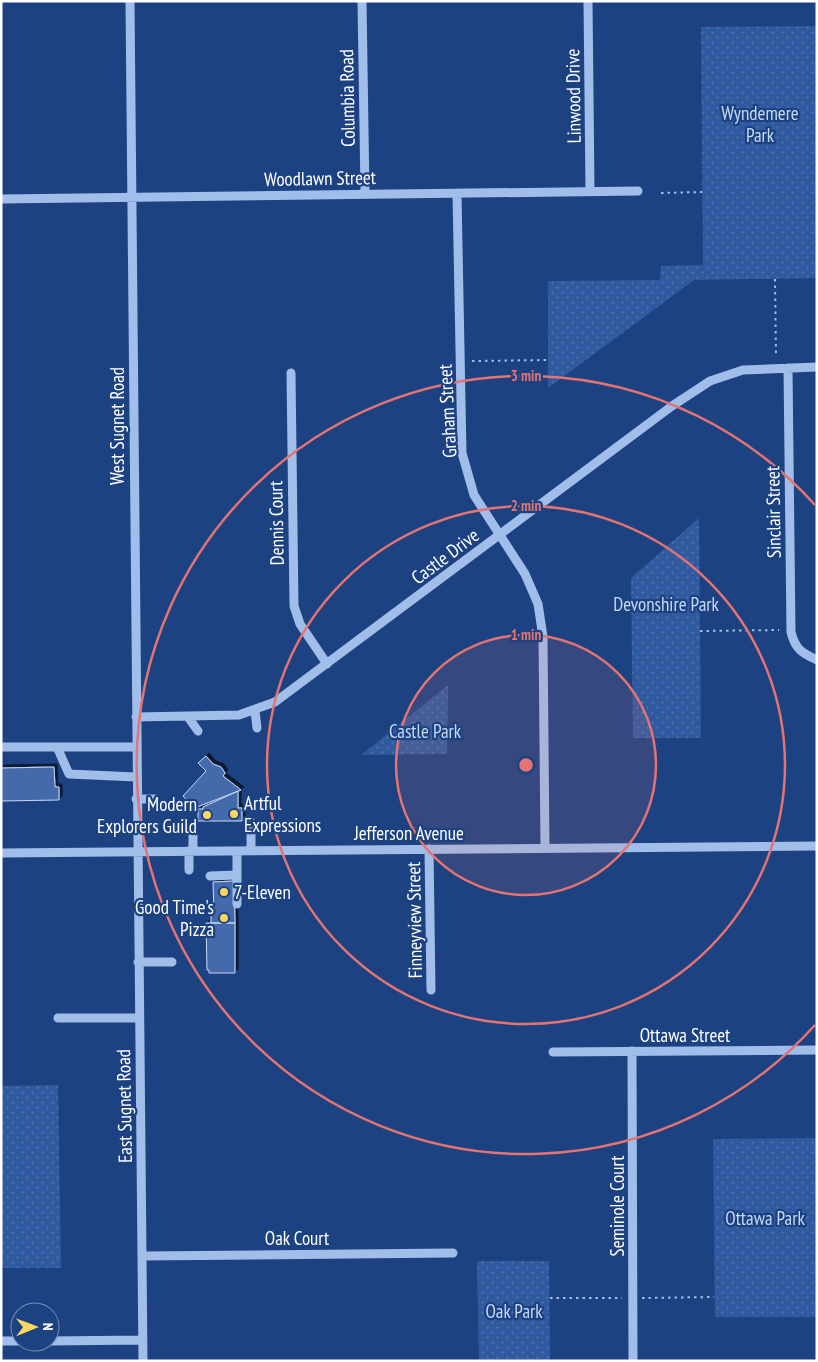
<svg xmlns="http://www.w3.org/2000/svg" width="818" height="1362" font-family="'PT Sans Narrow',sans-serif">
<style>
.grass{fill:url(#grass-dots)}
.building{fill:#456bab;stroke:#c6d9f7;filter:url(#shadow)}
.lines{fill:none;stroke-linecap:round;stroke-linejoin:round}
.path{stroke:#a1bdea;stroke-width:2;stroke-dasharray:2.5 4;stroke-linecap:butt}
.minor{stroke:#a1bdea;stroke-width:9}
.ring{fill:none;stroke:#e47373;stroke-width:2.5}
.poi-dot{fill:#fad85f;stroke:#1d4281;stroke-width:2}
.labels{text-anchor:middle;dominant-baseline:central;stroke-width:4.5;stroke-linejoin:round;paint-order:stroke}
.street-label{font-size:19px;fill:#fff;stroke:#1d4281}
.park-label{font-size:19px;fill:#c6d9f7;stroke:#1d4281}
.poi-label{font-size:19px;fill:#fff;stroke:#1d4281;text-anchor:start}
.centre{fill:#e47373;stroke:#1d4281;stroke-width:2.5}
.ring-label{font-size:15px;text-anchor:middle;font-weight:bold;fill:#e47373;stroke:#1d4281;stroke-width:4.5;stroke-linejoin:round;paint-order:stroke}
</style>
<defs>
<pattern id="grass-dots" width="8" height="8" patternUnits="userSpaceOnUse" patternTransform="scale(1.25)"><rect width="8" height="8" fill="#305aa0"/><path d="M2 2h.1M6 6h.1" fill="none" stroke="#4f73ae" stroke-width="1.8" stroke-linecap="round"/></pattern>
<filter id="shadow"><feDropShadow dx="3" dy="-3" stdDeviation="0" flood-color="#0009"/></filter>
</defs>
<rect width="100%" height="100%" fill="#1d4281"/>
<!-- grass -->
<path class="grass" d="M 817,26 L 817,278 L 694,280 L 548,388 L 548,281 L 660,280 L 661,266 L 703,265 L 701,27 Z
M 699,518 L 701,738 L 633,738 L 631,578 Z
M 448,685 L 447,754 L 361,755 Z
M 58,1085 L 61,1268 L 1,1268 L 1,1086 Z
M 817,1138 L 817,1317 L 715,1317 L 713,1139 Z
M 477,1261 L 549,1261 L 550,1361 L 479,1361 Z"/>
<!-- building -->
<path class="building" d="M 206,756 L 213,764 L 221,767 L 225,773 L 223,776 L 241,790 L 197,807 L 196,810 L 183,796 L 206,771 L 198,763 Z
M 54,767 L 55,787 L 59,787 L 59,800 L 1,801 L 1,768 Z
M 238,791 L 238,808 L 242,808 L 242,821 L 198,821 L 198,809 L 203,809 L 203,807 Z
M 234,881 L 235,923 L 211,923 L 211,912 L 214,912 L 213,882 Z
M 206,923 L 235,923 L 235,973 L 209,973 L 209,970 L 207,970 Z"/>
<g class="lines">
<!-- path -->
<path class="path" d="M 661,193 L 702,192
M 775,279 L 776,357
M 472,361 L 548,360
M 700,631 L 779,630
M 550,1298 L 622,1298
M 642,1298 L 714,1297"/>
<!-- minor -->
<path class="minor" d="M 130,1 L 143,1361
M 362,1 L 365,193
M 588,1 L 590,191
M 457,194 L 462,453 L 474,495 L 525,574 L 538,604 L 543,637 L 545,848
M 1,199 L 638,191
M 788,368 L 791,632 C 795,649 802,653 817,660
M 291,373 L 294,606 L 300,624 L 327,664
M 255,711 L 257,728
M 136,717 L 239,715 L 275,702 L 672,406 L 710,381 L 743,370 L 817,367
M 188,717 L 198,731
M 1,747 L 136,747
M 57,747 L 69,774 L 136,777
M 136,799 L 155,799
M 251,822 L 251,850
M 193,832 L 193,851
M 429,849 L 431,990
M 189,851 L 189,870
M 1,853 L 817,846
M 237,875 L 237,904
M 210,876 L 237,875 L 237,851
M 138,962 L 172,962
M 58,1018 L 139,1018
M 632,1051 L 633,1361
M 553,1052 L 817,1050
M 142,1256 L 453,1253
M 1,1341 L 20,1341
M 50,1341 L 143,1340"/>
</g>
<!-- distance rings -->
<circle cx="526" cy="765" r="130" fill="#e47373" fill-opacity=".12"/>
<g class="ring">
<circle cx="526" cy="765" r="130"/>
<circle cx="526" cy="765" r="259"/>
<path d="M815 1025A389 389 0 1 1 815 505"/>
</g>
<!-- markers -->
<g class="poi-dot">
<circle cx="234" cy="814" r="5"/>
<circle cx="207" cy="815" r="5"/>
<circle cx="224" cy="892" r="5"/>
<circle cx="224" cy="918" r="5"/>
</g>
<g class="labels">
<!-- street labels -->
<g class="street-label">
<text transform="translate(573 96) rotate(-91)">Linwood Drive</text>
<text transform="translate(347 98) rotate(-91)">Columbia Road</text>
<text transform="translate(320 178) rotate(-1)">Woodlawn Street</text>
<text transform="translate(447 411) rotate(-93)">Graham Street</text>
<text transform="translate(117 426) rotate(-90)">West Sugnet Road</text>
<text transform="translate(773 512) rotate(-91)">Sinclair Street</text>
<text transform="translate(276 523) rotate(-91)">Dennis Court</text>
<text transform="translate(445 556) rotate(-37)">Castle Drive</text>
<text x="409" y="833">Jefferson Avenue</text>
<text transform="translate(414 920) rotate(-91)">Finneyview Street</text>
<text x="685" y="1035">Ottawa Street</text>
<text transform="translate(124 1106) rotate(-91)">East Sugnet Road</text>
<text transform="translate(617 1206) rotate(-90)">Seminole Court</text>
<text x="297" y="1238">Oak Court</text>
</g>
<!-- park labels -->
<g class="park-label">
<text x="760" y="113">Wyndemere<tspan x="760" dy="22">Park</tspan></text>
<text x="666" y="604">Devonshire Park</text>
<text x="425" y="731">Castle Park</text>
<text x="765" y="1218">Ottawa Park</text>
<text x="514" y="1311">Oak Park</text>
</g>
<!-- poi labels -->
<g class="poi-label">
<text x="244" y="803">Artful<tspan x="244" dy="22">Expressions</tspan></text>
<text x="197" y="804" text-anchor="end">Modern<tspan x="197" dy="22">Explorers Guild</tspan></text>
<text x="234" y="892">7-Eleven</text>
<text x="214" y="907" text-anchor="end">Good Time's<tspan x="214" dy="22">Pizza</tspan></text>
</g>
</g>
<circle cx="526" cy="765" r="8" class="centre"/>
<g class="ring-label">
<text x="526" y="381">3 min</text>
<text x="526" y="511">2 min</text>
<text x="526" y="640">1 min</text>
</g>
<!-- border -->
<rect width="818" height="1362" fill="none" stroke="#ffffff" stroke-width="5"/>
<!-- north arrow -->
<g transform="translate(35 1327) rotate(89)"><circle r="24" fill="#1d4281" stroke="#778eb3"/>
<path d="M0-4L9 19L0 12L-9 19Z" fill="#fad85f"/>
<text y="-8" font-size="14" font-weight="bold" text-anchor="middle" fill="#ffffff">N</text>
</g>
</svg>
